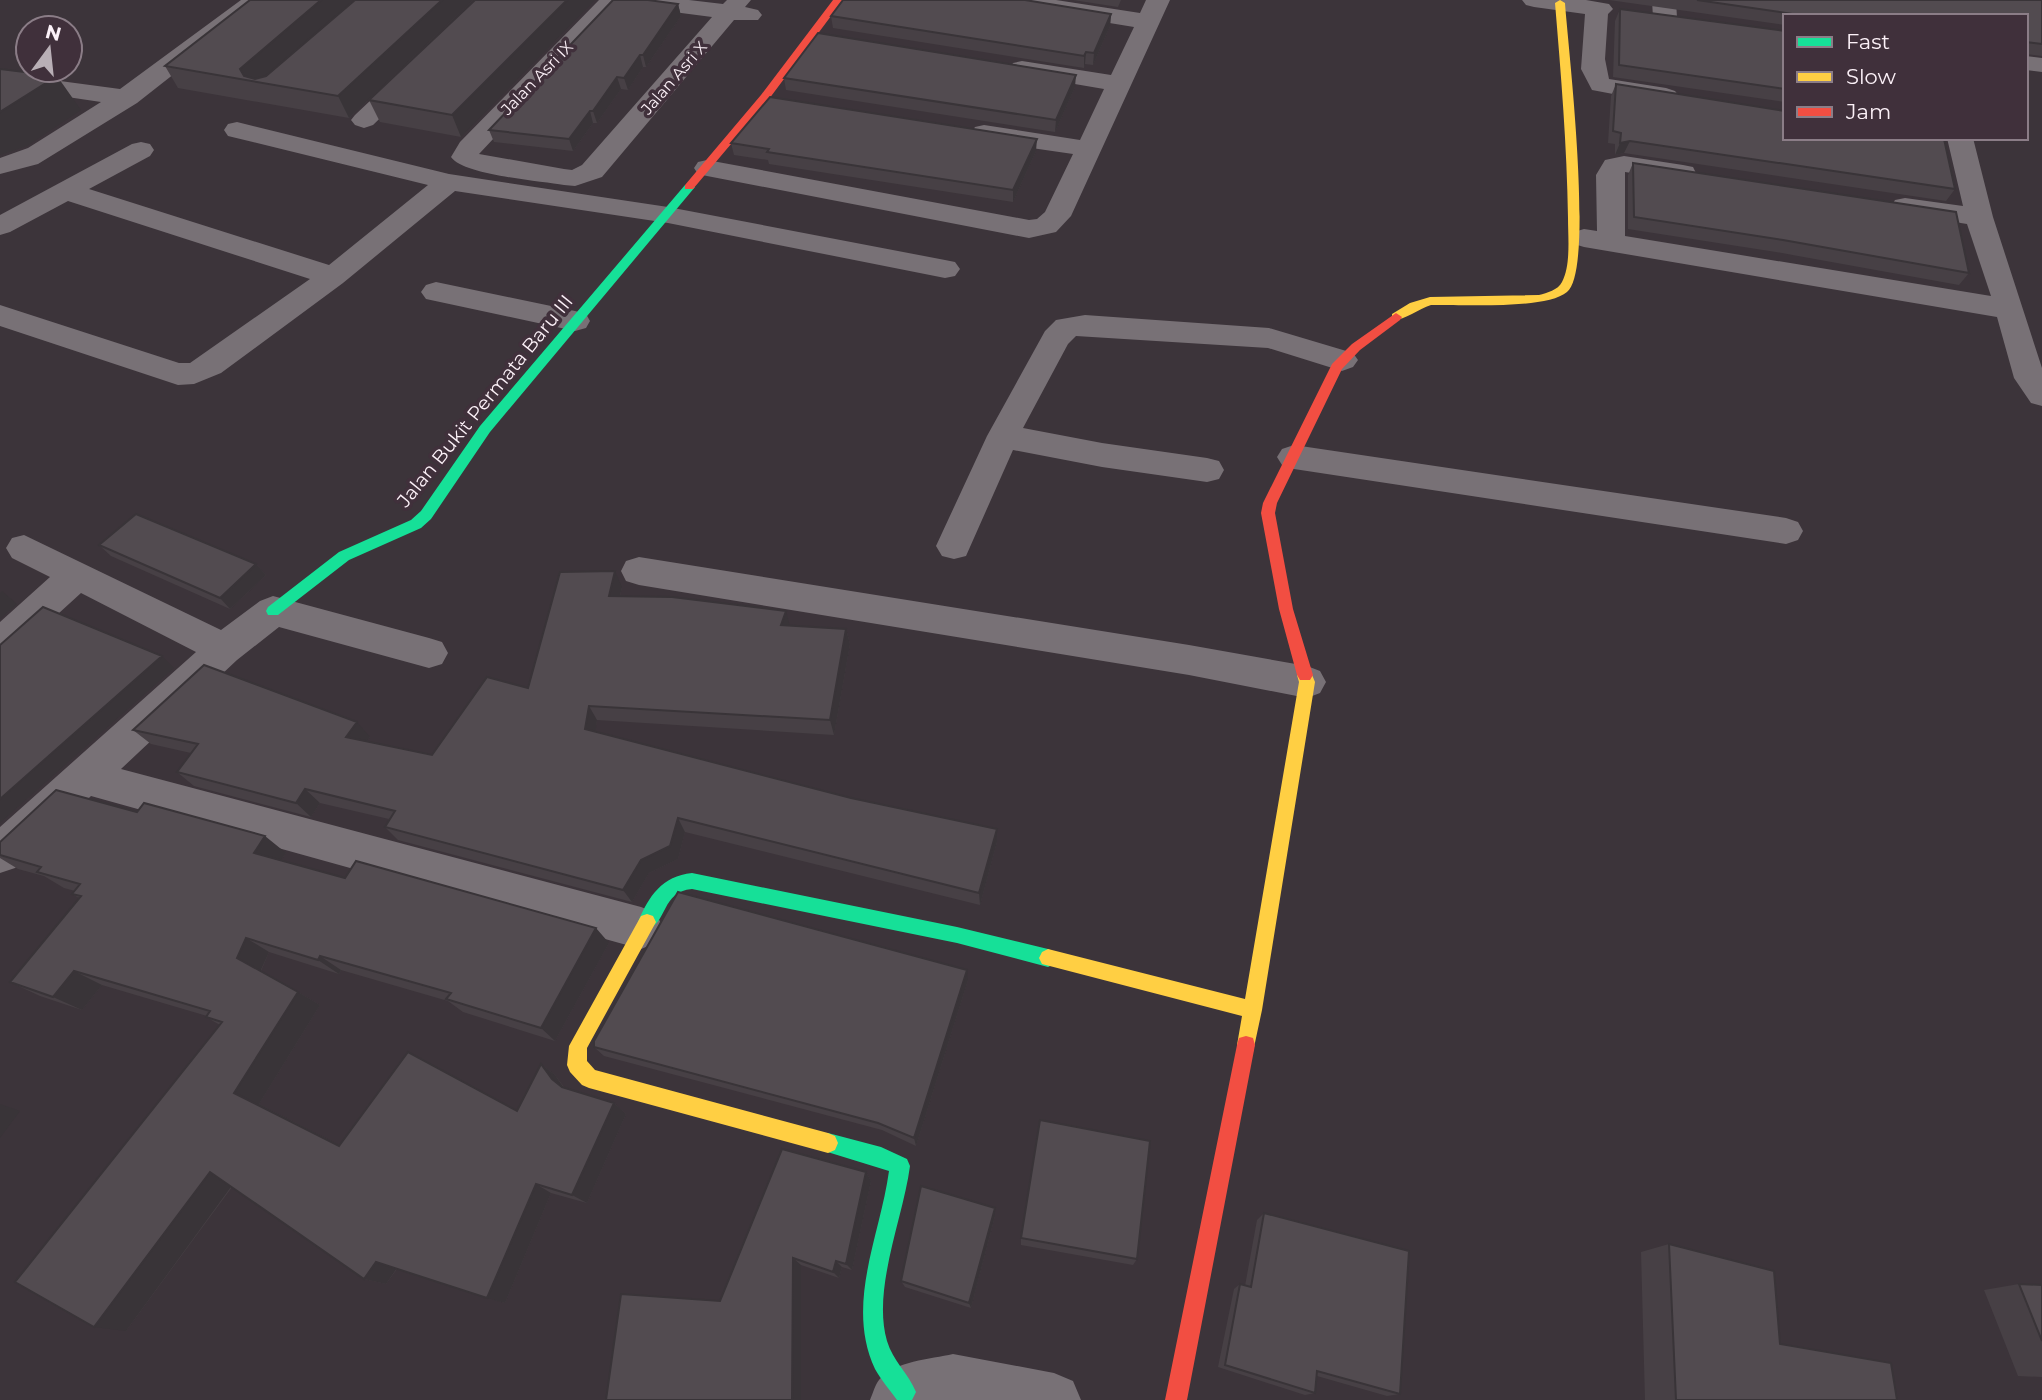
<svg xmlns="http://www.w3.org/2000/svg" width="2042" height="1400" font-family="Montserrat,sans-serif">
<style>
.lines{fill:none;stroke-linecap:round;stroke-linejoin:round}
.street{fill:#787176;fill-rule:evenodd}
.fast{fill:#16e098;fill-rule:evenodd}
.slow{fill:#ffcf43;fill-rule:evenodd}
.jam{fill:#f24e42;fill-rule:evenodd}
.wall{fill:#474045}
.shaded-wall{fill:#393438}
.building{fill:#524b50;stroke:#393438;stroke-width:2}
.labels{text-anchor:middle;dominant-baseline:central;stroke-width:7;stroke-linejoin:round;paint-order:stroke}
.far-street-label{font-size:16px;fill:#fcf1f8;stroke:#40303b}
.street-label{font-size:19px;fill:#fcf1f8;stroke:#40303b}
</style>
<rect width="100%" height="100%" fill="#3c343a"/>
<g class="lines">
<!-- street -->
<path class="street" d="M 241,0 L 268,0 L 137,103 L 38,164 L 0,174 L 0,158 L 28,148 L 101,102 L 0,87 L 0,73 L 120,89 Z
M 477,0 L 502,0 L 373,125 L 364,128 L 355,125 L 351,120 L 355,115 Z
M 599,0 L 689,0 L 723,4 L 727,0 L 751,0 L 745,7 L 758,10 L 762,15 L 758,20 L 734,20 L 602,177 L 575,186 L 564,185 C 540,181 463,175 451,157 L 460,142 ZM 624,0 L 627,5 L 635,7 L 712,17 L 582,165 L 572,170 L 564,169 L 479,154 Z
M 1000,0 L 1056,0 L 1140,13 L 1146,0 L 1170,0 L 1071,216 L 1056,232 L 1029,238 L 707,176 L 698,174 L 694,168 L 698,162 L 707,160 L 1029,220 L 1037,219 L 1045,212 L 1073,154 L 984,141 L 975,139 L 971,133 L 975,127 L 984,125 L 1080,140 L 1104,89 L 1022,75 L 1013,73 L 1010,68 L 1013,63 L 1022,61 L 1111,75 L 1134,27 L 1012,7 L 1004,5 Z
M 1522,0 L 1586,0 L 1609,4 L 1613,9 L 1608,14 L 1605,59 L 1609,79 L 1666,88 L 1675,91 L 1679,96 L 1675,101 L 1666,104 L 1592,90 L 1581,69 L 1585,14 L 1534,7 L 1526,5 Z
M 1652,0 L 1676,0 L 1677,18 L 1673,23 L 1657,23 L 1653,18 Z
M 2026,56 L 2042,58 L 2042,72 L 2026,70 Z
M 237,122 L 449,174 L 668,207 L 945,260 L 955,262 L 960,269 L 955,276 L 945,278 L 668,223 L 455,191 L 343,283 L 221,373 L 194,384 L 178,385 L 0,326 L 0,305 L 179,363 L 190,363 L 310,279 L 68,201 L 10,232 L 0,235 L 0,215 L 132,144 L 141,142 L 150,144 L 154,150 L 150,156 L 89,189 L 329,265 L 428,185 L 228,136 L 224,130 L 228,124 Z
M 1947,138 L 1973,138 L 1993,217 L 2042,368 L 2042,406 L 2031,403 L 2014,378 L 1997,317 L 1584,247 L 1574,244 L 1570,238 L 1574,232 L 1584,229 L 1597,231 L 1596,175 L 1605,160 L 1624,156 L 1683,165 L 1693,167 L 1696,173 L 1693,179 L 1683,181 L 1625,172 L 1625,236 L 1991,296 L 1967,224 L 1905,214 L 1895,212 L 1891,206 L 1895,200 L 1905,198 L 1963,206 Z
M 436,282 L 575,311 L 586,314 L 590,321 L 586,328 L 575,331 L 426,299 L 421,292 L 426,285 Z
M 1085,315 L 1269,328 L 1353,353 L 1358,360 L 1353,367 L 1342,371 L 1268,348 L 1076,336 L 1068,344 L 1023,428 L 1102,443 L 1207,458 L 1219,461 L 1224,470 L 1219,479 L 1207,482 L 1102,467 L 1013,450 L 966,556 L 954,559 L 942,556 L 936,546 L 987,436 L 1045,331 L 1056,320 Z
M 1294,445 L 1786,518 L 1798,522 L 1803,531 L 1798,540 L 1786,544 L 1294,469 L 1282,465 L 1277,457 L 1282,449 Z
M 24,535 L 221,630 L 260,601 L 273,596 L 429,638 L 442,642 L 448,653 L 442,664 L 429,668 L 279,627 L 237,660 L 121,769 L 641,907 L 656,913 L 663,928 L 656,943 L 641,949 L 91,796 L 15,868 L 0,873 L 0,827 L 196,652 L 81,593 L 13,655 L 0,659 L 0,622 L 50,577 L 12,558 L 6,548 L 12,538 Z
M 639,557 L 1189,645 L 1307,666 L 1320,671 L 1326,682 L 1320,693 L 1307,698 L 1189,675 L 639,585 L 626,581 L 621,571 L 626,561 Z
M 953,1354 L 1054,1373 L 1073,1381 L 1081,1400 L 870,1400 C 873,1393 875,1385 879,1380 C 894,1361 931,1359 953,1354 Z"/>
<!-- fast -->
<path class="fast" d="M 685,185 L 695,187 L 490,432 L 431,519 L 421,528 L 349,560 L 278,615 L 268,615 L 266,611 L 268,607 L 339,552 L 411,520 L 421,511 L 480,426 Z
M 692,873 L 957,927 L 1048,949 L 1054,952 L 1057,958 L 1054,964 L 1048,967 L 957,943 L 692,889 C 661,892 668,922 647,930 L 641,928 L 638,922 C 649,896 662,876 692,873 Z
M 828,1133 L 881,1147 L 907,1159 L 910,1166 C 903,1219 872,1289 887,1341 C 893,1361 908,1373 916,1392 L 912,1400 L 897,1400 C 890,1390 881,1380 875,1369 C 845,1304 880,1237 889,1171 L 821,1150 L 818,1143 L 821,1136 Z"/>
<!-- slow -->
<path class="slow" d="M 1560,0 L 1565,3 C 1568,47 1595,270 1567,292 C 1546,310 1461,304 1431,305 C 1418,309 1404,321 1392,320 L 1392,314 L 1410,303 L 1430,297 L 1539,295 C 1547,293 1558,290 1562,282 C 1571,265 1568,237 1568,218 C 1567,146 1561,75 1555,3 Z
M 1305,669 L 1310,670 L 1315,682 L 1262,1010 L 1253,1052 L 1246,1054 L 1239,1052 L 1237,1045 L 1242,1016 L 1042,964 L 1039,958 L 1042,952 L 1048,949 L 1245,999 L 1299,682 L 1297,675 L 1300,670 Z
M 647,914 L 653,916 L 656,922 L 587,1048 L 587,1061 L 595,1070 L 828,1133 L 835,1136 L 838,1143 L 835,1150 L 828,1153 L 589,1088 L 582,1085 L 570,1072 L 567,1065 L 569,1046 L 641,916 Z"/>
<!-- jam -->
<path class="jam" d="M 833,0 L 843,0 L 769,99 L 693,189 L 685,189 L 685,185 L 761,95 Z
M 1396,313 L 1402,317 L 1400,320 L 1360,350 L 1342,369 L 1277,503 L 1275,513 L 1293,609 L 1313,675 L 1310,680 L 1300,680 L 1297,675 L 1279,609 L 1261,513 L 1263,503 L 1332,364 L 1352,344 Z
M 1246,1036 L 1253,1038 L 1255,1045 L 1187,1400 L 1165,1400 L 1237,1045 L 1239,1038 Z"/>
</g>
<!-- wall -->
<path class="wall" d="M 250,0 L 473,0 L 349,118 L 178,88 L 165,66 Z
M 475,0 L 461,137 L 380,122 L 369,100 Z
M 1073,0 L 1121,0 L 1118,7 Z
M 1609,0 L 2042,0 L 2042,56 L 2026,54 L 2026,16 L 1785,16 L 1785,25 Z
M 678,4 L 681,16 L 646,67 L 643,67 L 628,90 L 621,89 L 597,123 L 593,123 L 573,151 L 494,142 L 489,130 Z
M 1620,9 L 1785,31 L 1785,102 L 1613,77 L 1615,21 Z
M 1111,14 L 1110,26 L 1093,65 L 1085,64 L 1084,68 L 833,28 L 831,16 Z
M 784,78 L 1075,87 L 1055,132 L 786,90 Z
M 1616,84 L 1955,189 L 1946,201 L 1624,153 L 1615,155 L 1615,144 L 1608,143 L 1611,96 Z
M 731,143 L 1036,151 L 1013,202 L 769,164 L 768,160 L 734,155 Z
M 1633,163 L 1969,273 L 1959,285 L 1776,252 L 1628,229 L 1628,175 Z
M 99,545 L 256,564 L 266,575 L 230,609 L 111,556 Z
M 622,587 L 620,596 L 790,626 L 846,629 L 850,644 L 834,735 L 597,720 L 595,732 L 997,842 L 980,905 L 685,832 L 678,859 L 649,873 L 632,902 L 398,840 L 385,827 L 389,819 L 320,803 L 311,817 L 194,786 L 177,772 L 191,753 L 151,744 L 133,730 L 370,737 L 367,741 L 432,755 L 528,688 Z
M 286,853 L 281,860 L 345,878 L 609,943 L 555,1041 L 463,1012 L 448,1001 L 341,970 L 339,974 L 269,952 L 261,971 L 298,992 L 320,1005 L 259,1104 L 339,1145 L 517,1111 L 541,1064 L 555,1075 L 564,1087 L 614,1103 L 626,1114 L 587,1203 L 551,1193 L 505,1303 L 397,1269 L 386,1284 L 364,1279 L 232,1187 L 126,1331 L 220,1025 L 206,1017 L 207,1016 L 102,985 L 82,1010 L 40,996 L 10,982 L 79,898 L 72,894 L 75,891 L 64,888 L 44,876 L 18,869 L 0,858 L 0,855 Z
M 968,980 L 916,1146 L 882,1130 L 604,1056 L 594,1047 Z
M 866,1172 L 871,1181 L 852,1270 L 842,1267 L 839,1278 L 801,1265 L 801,1400 L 606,1400 Z
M 1264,1213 L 1400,1394 L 1387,1396 L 1317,1376 L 1315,1393 L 1305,1395 L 1218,1367 L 1234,1289 L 1240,1284 L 1245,1286 L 1257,1220 Z
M 995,1216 L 971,1308 L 905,1287 L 901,1281 Z
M 1021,1238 L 1137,1259 L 1133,1265 L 1021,1245 Z
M 1669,1244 L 1780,1344 L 1897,1400 L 1645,1400 L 1641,1252 Z
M 2019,1284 L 2042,1285 L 2042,1377 L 2018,1376 L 1984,1290 Z"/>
<!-- shaded-wall -->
<path class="shaded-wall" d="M 321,0 L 356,0 L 262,83 L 246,80 L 240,69 Z
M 442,0 L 473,0 L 349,118 L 338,96 Z
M 567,0 L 595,0 L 461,137 L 452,115 Z
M 678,4 L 681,16 L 646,67 L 643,55 Z
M 1111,14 L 1110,26 L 1093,65 L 1094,53 Z
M 1086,52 L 1085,64 L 1084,68 L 1084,56 Z
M 640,55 L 643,67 L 628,90 L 624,78 Z
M 1076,75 L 1075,87 L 1055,132 L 1056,120 Z
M 57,76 L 81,110 L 27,146 L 0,155 L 0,112 Z
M 617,77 L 621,89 L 597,123 L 593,111 Z
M 590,111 L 593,123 L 573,151 L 569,139 Z
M 1037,139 L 1036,151 L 1013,202 L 1013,190 Z
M 1630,141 L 1624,153 L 1615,155 L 1620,143 Z
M 256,564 L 266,575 L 230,609 L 220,598 Z
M 615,571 L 622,587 L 616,612 L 609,596 Z
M 2,591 L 17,604 L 0,619 L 0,593 Z
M 786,611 L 790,626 L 781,625 Z
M 846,629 L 850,644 L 834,735 L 830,720 Z
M 162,656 L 174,668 L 0,823 L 0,799 Z
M 589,706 L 597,720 L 594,743 L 585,729 Z
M 357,722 L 370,737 L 360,751 L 346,737 Z
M 305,789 L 320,803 L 311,817 L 296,803 Z
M 678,818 L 685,832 L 678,859 L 649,873 L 632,902 L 623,890 L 641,860 Z
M 997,829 L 997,842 L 980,905 L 979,893 Z
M 265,836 L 286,853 L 275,869 L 254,853 Z
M 596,928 L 609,943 L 555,1041 L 541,1028 Z
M 246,938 L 269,952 L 260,972 L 237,958 Z
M 320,956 L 341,970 L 339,974 L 318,960 Z
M 967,970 L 968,980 L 916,1146 L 914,1138 Z
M 74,971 L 102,985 L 82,1010 L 53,997 Z
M 298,992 L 320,1005 L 259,1104 L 360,1156 L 339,1146 L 234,1093 Z
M 541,1064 L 555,1075 L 566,1091 L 552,1079 Z
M 614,1103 L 626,1114 L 587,1203 L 572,1195 Z
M 0,1104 L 20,1111 L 0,1138 Z
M 210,1172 L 236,1180 L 126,1331 L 94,1327 Z
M 866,1172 L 871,1181 L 852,1270 L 846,1264 Z
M 536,1184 L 551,1193 L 505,1303 L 487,1298 Z
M 995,1208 L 995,1216 L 971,1308 L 969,1303 Z
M 793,1258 L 801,1265 L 801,1400 L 792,1400 Z
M 836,1261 L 842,1267 L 839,1278 L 833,1272 Z
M 376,1262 L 397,1268 L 386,1284 L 364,1279 Z"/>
<!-- building -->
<path class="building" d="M 250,0 L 321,0 L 240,69 L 244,76 L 255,79 L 266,76 L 355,0 L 442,0 L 338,96 L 165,66 Z
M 475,0 L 567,0 L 452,115 L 369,100 Z
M 613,0 L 648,0 L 678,4 L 643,55 L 640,55 L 624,78 L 617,77 L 593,111 L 590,111 L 569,139 L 489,130 Z
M 843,0 L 1025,0 L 1111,14 L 1094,53 L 1086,52 L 1084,56 L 831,16 Z
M 1697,0 L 2042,0 L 2042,44 L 2026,42 L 2026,16 L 1793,16 L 1793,14 Z
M 1620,9 L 1785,31 L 1785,89 L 1619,65 Z
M 818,33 L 1076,75 L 1056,120 L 784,78 Z
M 0,69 L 57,76 L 0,112 Z
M 1616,84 L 1785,111 L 1785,138 L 1944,139 L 1955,189 L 1630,141 L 1620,143 L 1621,133 L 1613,131 Z
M 770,97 L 1037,139 L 1013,190 L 767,152 L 769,149 L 731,143 Z
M 1633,163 L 1956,212 L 1969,273 L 1783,240 L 1634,217 Z
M 136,514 L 256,564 L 220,598 L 99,545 Z
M 615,571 L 609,596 L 672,597 L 786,611 L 781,625 L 846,629 L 830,720 L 589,706 L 585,729 L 851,798 L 997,829 L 979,893 L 678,818 L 670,846 L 641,860 L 623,890 L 385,827 L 395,811 L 305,789 L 296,803 L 177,772 L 198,744 L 133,730 L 204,665 L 357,722 L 346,737 L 432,755 L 487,677 L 528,688 L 560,572 Z
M 43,607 L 162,656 L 0,799 L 0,645 Z
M 56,790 L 137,812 L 144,803 L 265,836 L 254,853 L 345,878 L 356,861 L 596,928 L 541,1028 L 446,999 L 451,993 L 320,956 L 318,960 L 246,938 L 237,958 L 298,992 L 234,1093 L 339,1146 L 408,1052 L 517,1111 L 541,1064 L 552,1079 L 562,1087 L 614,1103 L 572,1195 L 536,1184 L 487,1298 L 376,1262 L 364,1279 L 210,1172 L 94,1327 L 15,1282 L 222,1022 L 206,1017 L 210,1011 L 74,971 L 53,997 L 10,982 L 81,896 L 72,894 L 80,884 L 37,872 L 41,867 L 0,855 L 0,842 Z
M 678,892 L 967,970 L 914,1138 L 878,1123 L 594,1047 L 594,1041 Z
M 1040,1120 L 1150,1141 L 1137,1259 L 1021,1238 Z
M 782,1149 L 866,1172 L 846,1264 L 836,1261 L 833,1272 L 793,1258 L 792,1400 L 606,1400 L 621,1294 L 720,1301 Z
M 921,1186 L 995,1208 L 969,1303 L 901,1281 Z
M 1264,1213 L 1409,1251 L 1400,1394 L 1317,1371 L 1315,1393 L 1225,1365 L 1240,1284 L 1251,1287 Z
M 1669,1244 L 1774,1271 L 1780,1344 L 1891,1363 L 1897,1400 L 1676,1400 Z
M 2019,1284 L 2042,1285 L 2042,1341 Z"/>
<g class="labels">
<!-- far-street labels -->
<g class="far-street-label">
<text transform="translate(537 78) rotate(-46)">Jalan Asri IX</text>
<text transform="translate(674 78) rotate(-49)">Jalan Asri X</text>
</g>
<!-- street labels -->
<g class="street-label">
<text transform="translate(485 401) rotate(-51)">Jalan Bukit Permata Baru III</text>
</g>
</g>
<!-- legend -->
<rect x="1783" y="14" width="245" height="126" fill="#40303b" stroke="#8b7d87" stroke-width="2"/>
<rect x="1797" y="37" width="35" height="10" fill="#16e098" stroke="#8b7d87" stroke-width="2"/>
<text x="1846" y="49" font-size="21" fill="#fcf1f8">Fast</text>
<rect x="1797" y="72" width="35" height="10" fill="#ffcf43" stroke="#8b7d87" stroke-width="2"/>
<text x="1846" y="84" font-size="21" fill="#fcf1f8">Slow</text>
<rect x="1797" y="107" width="35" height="10" fill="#f24e42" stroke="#8b7d87" stroke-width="2"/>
<text x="1846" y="119" font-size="21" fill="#fcf1f8">Jam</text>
<!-- north arrow -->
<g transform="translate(49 49) rotate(15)"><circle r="33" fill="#40303b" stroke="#8b7d87" stroke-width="2"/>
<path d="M0-5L12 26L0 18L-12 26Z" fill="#b9afb6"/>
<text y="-10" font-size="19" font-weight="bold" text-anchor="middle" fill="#fcf1f8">N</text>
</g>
</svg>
